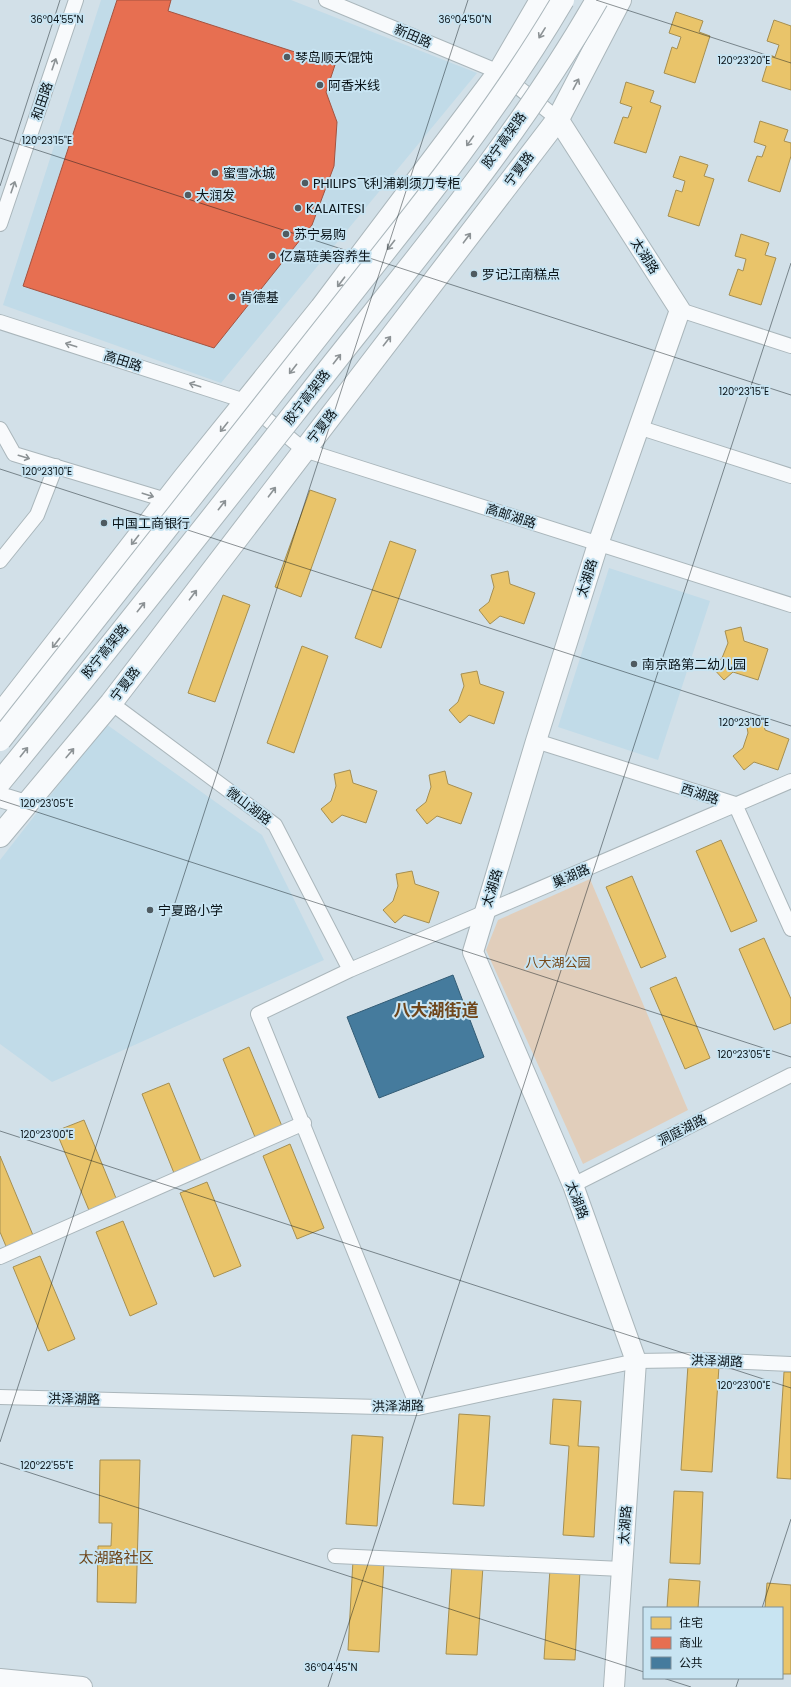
<svg xmlns="http://www.w3.org/2000/svg" width="791" height="1687" font-family="Poppins,'Noto Sans SC',sans-serif">
<style>
.built{fill:#c1dbe8}
.green{fill:#e1cebb}
.homes{fill:#e9c46a;stroke:#a68f51}
.shops{fill:#e76f51;stroke:#a45340}
.public{fill:#457b9d;stroke:#335c75}
.lines{fill:none;stroke-linecap:round;stroke-linejoin:round}
.street-casing{stroke:#aab6bb;stroke-width:16}
.secondary-casing{stroke:#aab6bb;stroke-width:22}
.primary-casing{stroke:#aab6bb;stroke-width:24}
.street{stroke:#f8fafc;stroke-width:14}
.secondary{stroke:#f8fafc;stroke-width:20}
.primary{stroke:#f8fafc;stroke-width:22}
.highway-bridge-casing{stroke:#aab6bb;stroke-width:24;stroke-linecap:butt}
.highway-bridge{stroke:#f8fafc;stroke-width:22}
.oneway{stroke:#8c9295}
.ticks{fill:none;stroke:#091318;stroke-width:1;stroke-opacity:0.45}
.poi-dot{fill:#4f5b61;stroke:#c8e4f2;stroke-width:1.5}
.labels{text-anchor:middle;dominant-baseline:central;stroke-width:4;stroke-linejoin:round;paint-order:stroke}
.street-label{font-size:13px;fill:#091318;stroke:#c8e4f2}
.poi-label{font-size:13px;fill:#091318;stroke:#c8e4f2;text-anchor:start}
.park-label{font-size:13px;fill:#774a1b;stroke:#c8e4f2}
.quarter-label{font-size:15px;fill:#6e451a;stroke:#c8e4f2}
.district-label{font-size:17px;font-weight:bold;fill:#6e451a;stroke:#c8e4f2}
.ticks-label{font-size:10px;text-anchor:middle;fill:#091318;stroke:#c8e4f2;stroke-width:4;stroke-linejoin:round;paint-order:stroke}
</style>
<rect width="100%" height="100%" fill="#d2e0e8"/>
<!-- built -->
<path class="built" d="M 101,0 L 291,0 L 477,73 L 221,383 L 3,305 Z
M 609,568 L 710,601 L 658,760 L 558,727 Z
M 106,724 L 262,835 L 324,960 L 52,1082 L 0,1044 L 0,860 Z"/>
<!-- green -->
<path class="green" d="M 590,879 L 688,1110 L 583,1164 L 486,950 L 498,920 Z"/>
<!-- homes -->
<path class="homes" d="M 676,12 L 703,21 L 699,32 L 710,36 L 695,83 L 664,73 L 672,47 L 677,49 L 681,37 L 669,33 Z
M 774,20 L 791,26 L 791,90 L 762,81 L 770,55 L 775,57 L 779,45 L 767,41 Z
M 626,82 L 654,91 L 650,102 L 661,106 L 646,153 L 614,143 L 623,117 L 628,118 L 632,107 L 620,103 Z
M 760,121 L 788,130 L 784,141 L 791,143 L 791,156 L 780,192 L 748,181 L 757,156 L 762,157 L 766,146 L 754,142 Z
M 680,156 L 708,165 L 704,176 L 714,179 L 699,226 L 668,216 L 676,190 L 682,192 L 685,181 L 673,177 Z
M 741,234 L 769,243 L 765,255 L 776,258 L 761,305 L 729,295 L 738,269 L 743,271 L 746,259 L 735,256 Z
M 310,490 L 336,499 L 301,597 L 275,587 Z
M 390,541 L 416,550 L 381,648 L 355,638 Z
M 508,571 L 510,584 L 535,593 L 524,624 L 500,616 L 490,624 L 479,610 L 489,602 L 494,587 L 491,575 Z
M 223,595 L 250,605 L 215,702 L 188,693 Z
M 741,627 L 744,641 L 768,649 L 758,680 L 733,672 L 724,680 L 712,667 L 722,658 L 728,643 L 725,631 Z
M 302,646 L 328,656 L 294,753 L 267,743 Z
M 477,671 L 480,684 L 504,692 L 494,724 L 469,715 L 460,723 L 449,710 L 458,702 L 464,686 L 461,674 Z
M 762,717 L 765,730 L 789,739 L 778,770 L 754,762 L 744,770 L 733,756 L 743,748 L 748,733 L 746,721 Z
M 350,770 L 353,783 L 377,791 L 366,823 L 342,815 L 332,823 L 321,809 L 331,801 L 336,786 L 334,774 Z
M 445,771 L 448,784 L 472,793 L 461,824 L 437,816 L 427,824 L 416,810 L 426,802 L 431,787 L 429,775 Z
M 721,840 L 757,921 L 731,932 L 696,851 Z
M 412,871 L 415,884 L 439,892 L 429,923 L 404,915 L 395,923 L 383,910 L 393,901 L 398,886 L 396,874 Z
M 632,876 L 666,957 L 641,968 L 606,887 Z
M 764,938 L 791,999 L 791,1023 L 774,1030 L 739,949 Z
M 676,977 L 710,1058 L 685,1069 L 650,988 Z
M 249,1047 L 284,1131 L 257,1142 L 223,1059 Z
M 169,1083 L 203,1166 L 176,1178 L 142,1094 Z
M 84,1120 L 118,1203 L 91,1215 L 56,1131 Z
M 290,1144 L 324,1228 L 297,1239 L 263,1156 Z
M 0,1156 L 35,1240 L 8,1251 L 0,1232 Z
M 207,1182 L 241,1266 L 214,1277 L 180,1193 Z
M 123,1221 L 157,1304 L 130,1316 L 96,1232 Z
M 40,1256 L 75,1339 L 48,1351 L 13,1267 Z
M 688,1365 L 719,1366 L 712,1472 L 681,1470 Z
M 784,1372 L 791,1372 L 791,1479 L 777,1478 Z
M 553,1399 L 581,1401 L 578,1446 L 599,1447 L 594,1537 L 563,1535 L 569,1446 L 550,1444 Z
M 459,1414 L 490,1416 L 484,1506 L 453,1504 Z
M 352,1435 L 383,1437 L 377,1526 L 346,1524 Z
M 100,1460 L 140,1460 L 136,1603 L 97,1602 L 98,1546 L 111,1546 L 112,1523 L 99,1523 Z
M 674,1491 L 703,1492 L 700,1564 L 670,1563 Z
M 353,1560 L 384,1562 L 379,1652 L 348,1650 Z
M 452,1564 L 483,1566 L 477,1655 L 446,1654 Z
M 550,1569 L 580,1571 L 575,1660 L 544,1659 Z
M 669,1579 L 700,1581 L 698,1608 L 667,1608 Z
M 767,1583 L 791,1585 L 791,1674 L 782,1674 L 782,1608 L 765,1608 Z"/>
<!-- shops -->
<path class="shops" d="M 117,0 L 171,0 L 168,11 L 335,65 L 326,92 L 337,122 L 334,166 L 312,225 L 214,348 L 23,286 Z"/>
<!-- public -->
<path class="public" d="M 453,975 L 484,1057 L 379,1098 L 347,1017 Z"/>
<g class="lines">
<defs>
<path id="street" d="M 326,0 L 499,72 L 558,119
M 0,224 L 76,0
M 680,310 L 791,346
M 0,322 L 245,401 L 304,450 L 791,605
M 638,427 L 791,476
M 0,429 L 14,454 L 166,500
M 0,561 L 37,515 L 56,466
M 111,703 L 275,825 L 350,970
M 536,741 L 735,804 L 791,929
M 573,1185 L 791,1075
M 0,1257 L 304,1123
M 0,1397 L 418,1408 L 636,1361 L 701,1360 L 791,1364
M 418,1408 L 258,1014 L 350,970 L 791,781
M 335,1556 L 622,1569"/>
<path id="secondary" d="M 558,119 L 680,310 L 598,544 L 536,741 L 473,952 L 573,1185 L 636,1361 L 614,1687
M 0,797 L 26,805
M 0,1679 L 82,1687"/>
<path id="primary" d="M 0,715 L 184,478 L 321,308 L 499,72 L 541,0
M 0,836 L 111,703 L 558,119 L 620,0"/>
</defs>
<!-- street casing -->
<use href="#street" class="street-casing"/>
<!-- secondary casing -->
<use href="#secondary" class="secondary-casing"/>
<!-- primary casing -->
<use href="#primary" class="primary-casing"/>
<!-- street -->
<use href="#street" class="street"/>
<!-- secondary -->
<use href="#secondary" class="secondary"/>
<!-- primary -->
<use href="#primary" class="primary"/>
<defs>
<path id="highway-bridge" d="M 0,740 L 415,213 C 468,145 519,75 563,0
M 0,782 C 114,643 225,501 336,360 C 427,245 524,128 597,0"/>
</defs>
<!-- highway-bridge casing -->
<use href="#highway-bridge" class="highway-bridge-casing"/>
<!-- highway-bridge -->
<use href="#highway-bridge" class="highway-bridge"/>
</g>
<!-- one-way arrows -->
<defs><path id="oneway-shaft" d="M-6 0H5M1.5-3L5.5 0L1.5 3" fill="none" stroke-width="1.6" stroke-linecap="round" stroke-linejoin="round"/></defs>
<g class="oneway">
<use href="#oneway-shaft" transform="translate(542 33) rotate(122)"/>
<use href="#oneway-shaft" transform="translate(54 64) rotate(-71)"/>
<use href="#oneway-shaft" transform="translate(576 84) rotate(-62)"/>
<use href="#oneway-shaft" transform="translate(470 141) rotate(125)"/>
<use href="#oneway-shaft" transform="translate(13 187) rotate(-71)"/>
<use href="#oneway-shaft" transform="translate(467 238) rotate(-53)"/>
<use href="#oneway-shaft" transform="translate(391 245) rotate(128)"/>
<use href="#oneway-shaft" transform="translate(341 282) rotate(127)"/>
<use href="#oneway-shaft" transform="translate(387 341) rotate(-52)"/>
<use href="#oneway-shaft" transform="translate(71 345) rotate(-162)"/>
<use href="#oneway-shaft" transform="translate(337 359) rotate(-52)"/>
<use href="#oneway-shaft" transform="translate(293 369) rotate(128)"/>
<use href="#oneway-shaft" transform="translate(195 385) rotate(-162)"/>
<use href="#oneway-shaft" transform="translate(224 427) rotate(129)"/>
<use href="#oneway-shaft" transform="translate(24 457) rotate(17)"/>
<use href="#oneway-shaft" transform="translate(272 492) rotate(-53)"/>
<use href="#oneway-shaft" transform="translate(148 495) rotate(18)"/>
<use href="#oneway-shaft" transform="translate(222 505) rotate(-52)"/>
<use href="#oneway-shaft" transform="translate(135 540) rotate(128)"/>
<use href="#oneway-shaft" transform="translate(193 595) rotate(-53)"/>
<use href="#oneway-shaft" transform="translate(141 607) rotate(-51)"/>
<use href="#oneway-shaft" transform="translate(56 643) rotate(128)"/>
<use href="#oneway-shaft" transform="translate(24 752) rotate(-51)"/>
<use href="#oneway-shaft" transform="translate(70 753) rotate(-50)"/>
</g>
<!-- ticks -->
<path class="ticks" d="M 596,0 L 791,63M 0,138 L 791,395M 0,186 L 60,0M 0,469 L 791,726M 0,800 L 791,1057M 0,1131 L 791,1388M 0,1442 L 468,0M 0,1463 L 644,1672M 762,1608 L 791,1519M 663,1678 L 691,1687M 328,1687 L 791,263M 736,1687 L 739,1678"/>
<!-- markers -->
<g class="poi-dot">
<circle cx="287" cy="57" r="4"/>
<circle cx="320" cy="85" r="4"/>
<circle cx="215" cy="173" r="4"/>
<circle cx="305" cy="183" r="4"/>
<circle cx="188" cy="195" r="4"/>
<circle cx="298" cy="208" r="4"/>
<circle cx="286" cy="234" r="4"/>
<circle cx="272" cy="256" r="4"/>
<circle cx="474" cy="274" r="4"/>
<circle cx="232" cy="297" r="4"/>
<circle cx="104" cy="523" r="4"/>
<circle cx="634" cy="664" r="4"/>
<circle cx="150" cy="910" r="4"/>
</g>
<g class="labels">
<!-- street labels -->
<g class="street-label">
<text transform="translate(413 36) rotate(23)">新田路</text>
<text transform="translate(42 101) rotate(-71)">和田路</text>
<text transform="translate(504 140) rotate(-54)">胶宁高架路</text>
<text transform="translate(519 169) rotate(-53)">宁夏路</text>
<text transform="translate(645 256) rotate(57)">太湖路</text>
<text transform="translate(123 361) rotate(18)">高田路</text>
<text transform="translate(307 397) rotate(-52)">胶宁高架路</text>
<text transform="translate(322 426) rotate(-52)">宁夏路</text>
<text transform="translate(511 516) rotate(18)">高邮湖路</text>
<text transform="translate(587 578) rotate(-73)">太湖路</text>
<text transform="translate(105 651) rotate(-51)">胶宁高架路</text>
<text transform="translate(125 684) rotate(-53)">宁夏路</text>
<text transform="translate(700 794) rotate(18)">西湖路</text>
<text transform="translate(249 806) rotate(37)">微山湖路</text>
<text transform="translate(571 876) rotate(-23)">巢湖路</text>
<text transform="translate(492 888) rotate(-73)">太湖路</text>
<text transform="translate(682 1130) rotate(-27)">洞庭湖路</text>
<text transform="translate(577 1200) rotate(69)">太湖路</text>
<text transform="translate(717 1361) rotate(2)">洪泽湖路</text>
<text transform="translate(74 1399) rotate(1)">洪泽湖路</text>
<text transform="translate(398 1406) rotate(-1)">洪泽湖路</text>
<text transform="translate(625 1525) rotate(-86)">太湖路</text>
</g>
<!-- poi labels -->
<g class="poi-label">
<text x="295" y="57">琴岛顺天馄饨</text>
<text x="328" y="85">阿香米线</text>
<text x="223" y="173">蜜雪冰城</text>
<text x="313" y="183">PHILIPS飞利浦剃须刀专柜</text>
<text x="196" y="195">大润发</text>
<text x="306" y="208">KALAITESI</text>
<text x="294" y="234">苏宁易购</text>
<text x="280" y="256">亿嘉琏美容养生</text>
<text x="482" y="274">罗记江南糕点</text>
<text x="240" y="297">肯德基</text>
<text x="112" y="523">中国工商银行</text>
<text x="642" y="664">南京路第二幼儿园</text>
<text x="158" y="910">宁夏路小学</text>
</g>
<!-- park labels -->
<g class="park-label">
<text x="558" y="962">八大湖公园</text>
</g>
<!-- quarter labels -->
<g class="quarter-label">
<text x="116" y="1557">太湖路社区</text>
</g>
<!-- district labels -->
<g class="district-label">
<text x="436" y="1010">八大湖街道</text>
</g>
</g>
<g class="ticks-label">
<text x="57" y="23">36°04'55"N</text>
<text x="465" y="23">36°04'50"N</text>
<text x="744" y="64">120°23'20"E</text>
<text x="47" y="144">120°23'15"E</text>
<text x="744" y="395">120°23'15"E</text>
<text x="47" y="475">120°23'10"E</text>
<text x="744" y="726">120°23'10"E</text>
<text x="47" y="807">120°23'05"E</text>
<text x="744" y="1058">120°23'05"E</text>
<text x="47" y="1138">120°23'00"E</text>
<text x="744" y="1389">120°23'00"E</text>
<text x="47" y="1469">120°22'55"E</text>
<text x="331" y="1671">36°04'45"N</text>
</g>
<!-- legend -->
<rect x="643" y="1607" width="140" height="72" fill="#c8e4f2" stroke="#7c909b"/>
<rect x="651" y="1617" width="20" height="12" fill="#e9c46a" stroke="#7c909b"/>
<text x="679" y="1627" font-size="12" fill="#091318">住宅</text>
<rect x="651" y="1637" width="20" height="12" fill="#e76f51" stroke="#7c909b"/>
<text x="679" y="1647" font-size="12" fill="#091318">商业</text>
<rect x="651" y="1657" width="20" height="12" fill="#457b9d" stroke="#7c909b"/>
<text x="679" y="1667" font-size="12" fill="#091318">公共</text>
</svg>
